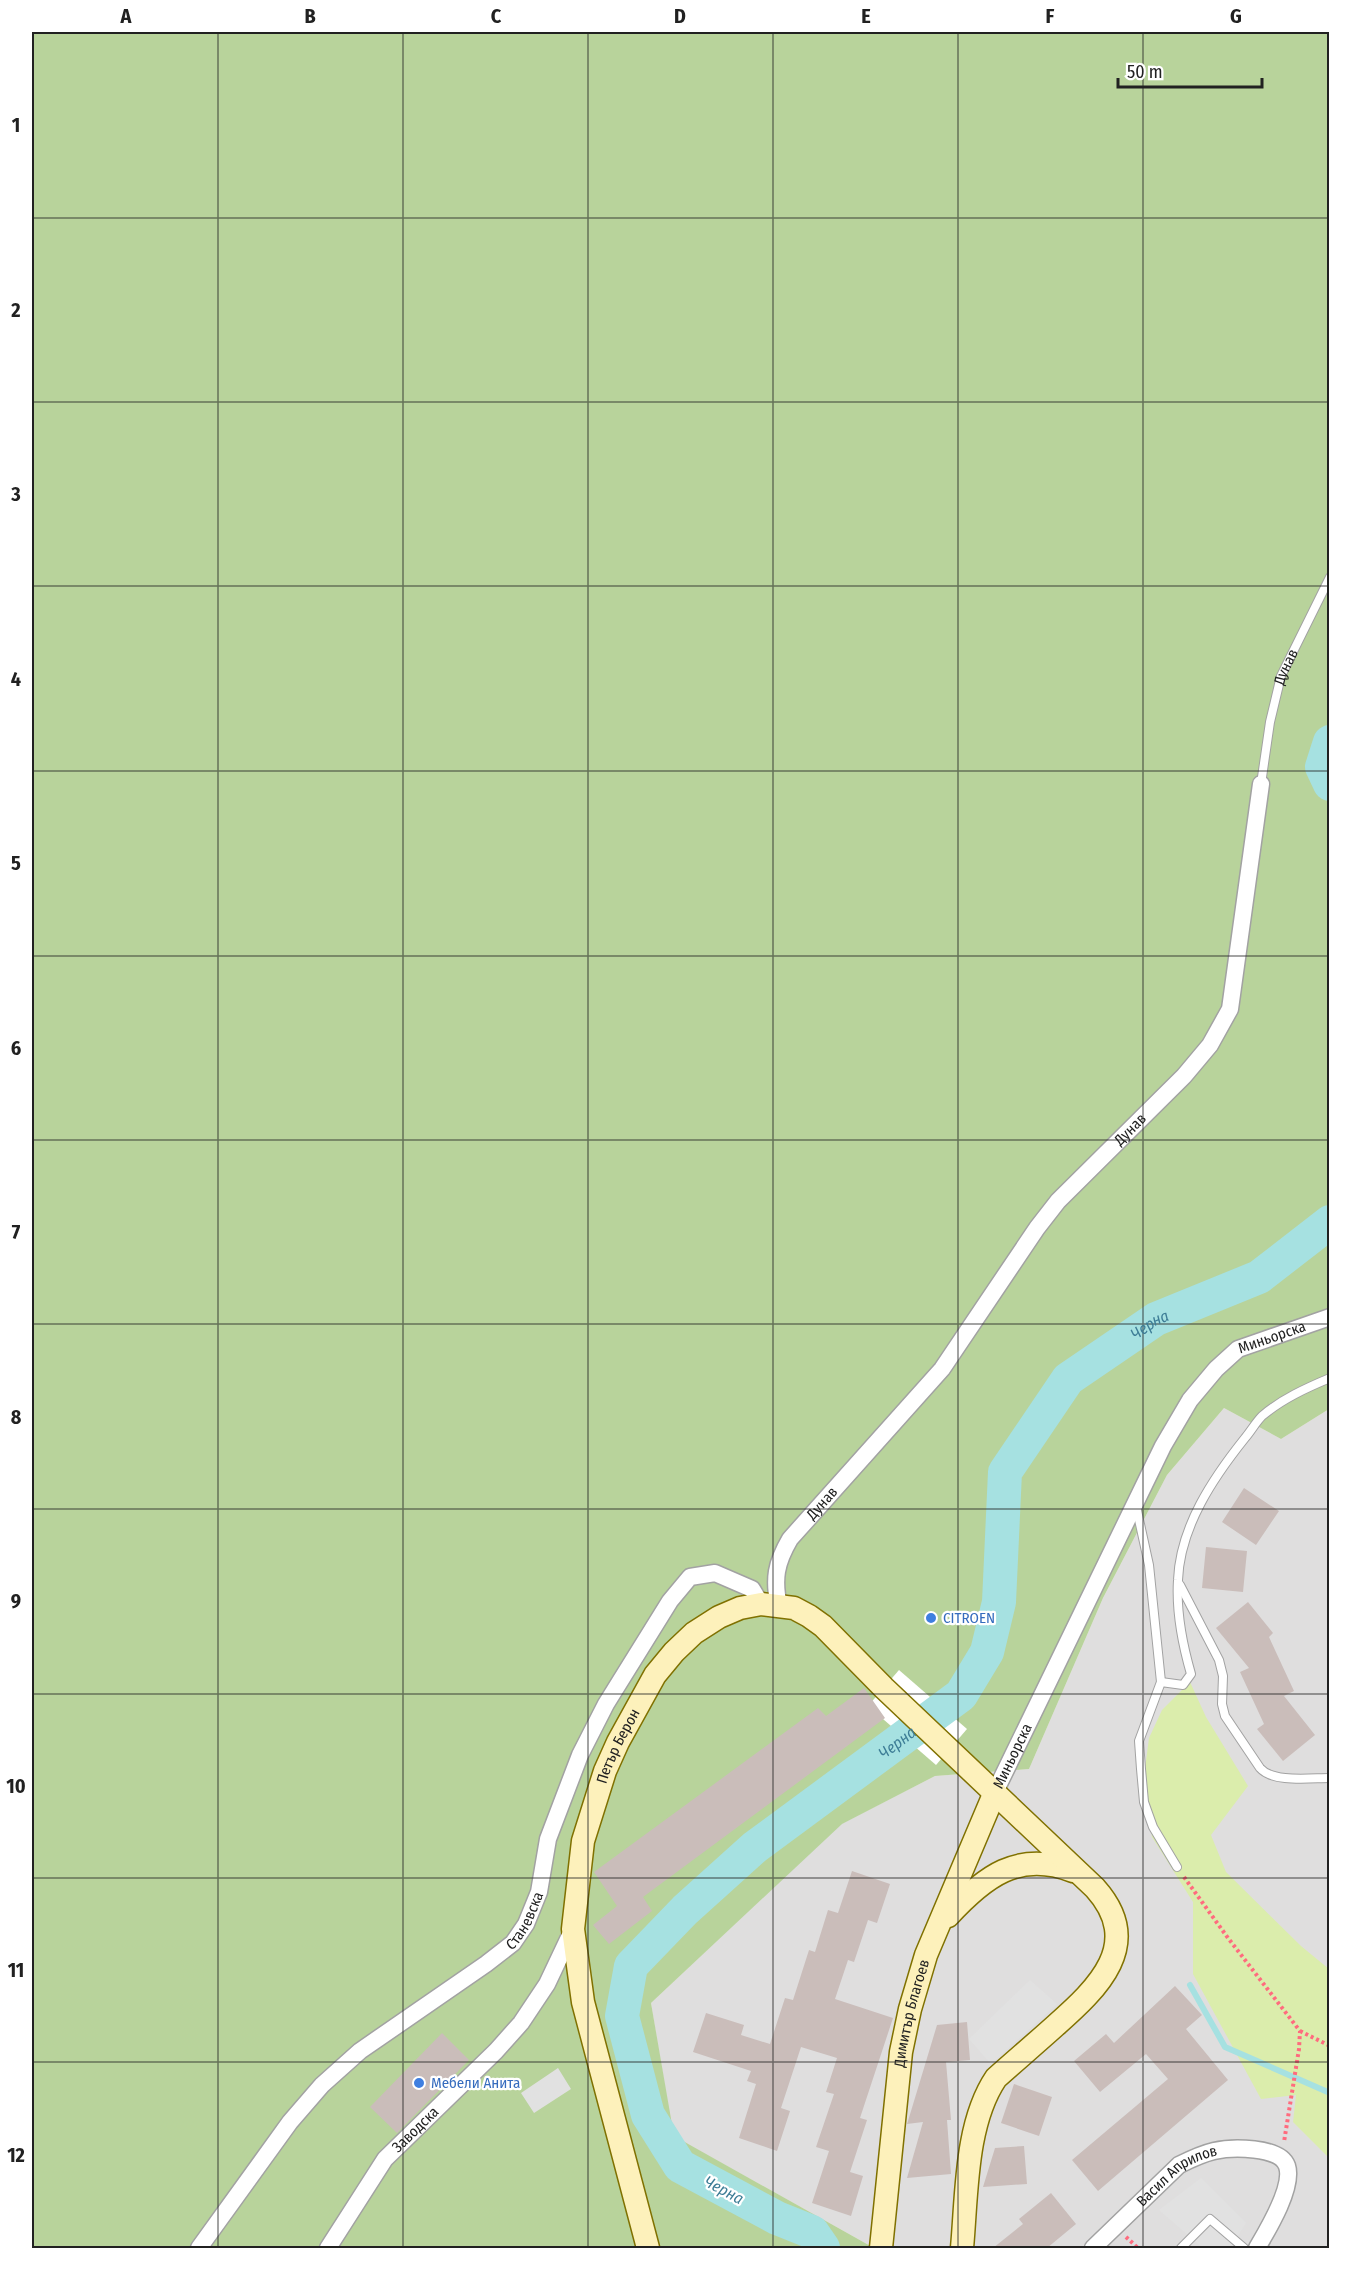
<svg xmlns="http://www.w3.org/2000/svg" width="1361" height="2280" font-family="'Fira Sans Condensed',sans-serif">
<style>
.residential{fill:#dfdede}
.grass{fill:#dbedac}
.forest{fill:#b8d39b}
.parking{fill:#e1e1e1}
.pier{fill:#fff}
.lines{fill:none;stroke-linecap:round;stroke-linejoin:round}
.stream{stroke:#a6e1e1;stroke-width:6}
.river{stroke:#a6e1e1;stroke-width:34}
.building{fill:#cabdba}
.lane-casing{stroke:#a2a2a2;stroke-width:10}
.street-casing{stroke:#a2a2a2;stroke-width:19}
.secondary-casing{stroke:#807100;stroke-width:25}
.path{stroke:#ff6b7e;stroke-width:4;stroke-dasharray:3 3;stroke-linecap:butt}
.lane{stroke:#fff;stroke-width:8}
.street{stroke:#fff;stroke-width:16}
.secondary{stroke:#fdf1bb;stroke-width:22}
.grid{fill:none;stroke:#212121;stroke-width:1.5;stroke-opacity:0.55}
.shop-dot{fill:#3f7fe0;stroke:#fff;stroke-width:2}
.labels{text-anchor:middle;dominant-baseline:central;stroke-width:4.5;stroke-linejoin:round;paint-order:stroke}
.street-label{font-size:15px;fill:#212121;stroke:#fff}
.shop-label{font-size:15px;fill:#366cbe;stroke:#fff;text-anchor:start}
.water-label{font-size:16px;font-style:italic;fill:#3d7d96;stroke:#fff}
.neatline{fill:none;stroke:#212121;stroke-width:2}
.grid-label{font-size:20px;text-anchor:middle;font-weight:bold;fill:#212121}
</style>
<rect width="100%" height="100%" fill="#f2ece8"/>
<!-- residential -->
<path class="residential" d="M 1224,1408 L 1281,1439 L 1329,1409 L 1329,2248 L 874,2248 L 673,2136 L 651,2003 L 841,1824 L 935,1776 L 1029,1769 L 1103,1598 L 1167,1475 Z"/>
<!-- grass -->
<path class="grass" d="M 1190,1682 L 1206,1717 L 1248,1786 L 1211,1835 L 1226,1872 L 1301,1946 L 1329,1969 L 1329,2158 L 1293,2122 L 1296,2095 L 1261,2099 L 1193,1974 L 1193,1902 L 1152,1837 L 1144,1776 L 1149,1738 L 1162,1710 Z"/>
<!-- forest -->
<path class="forest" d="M 32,32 L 1329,32 L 1329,1409 L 1281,1439 L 1224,1408 L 1167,1475 L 1103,1598 L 1029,1769 L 935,1776 L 842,1824 L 651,2003 L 674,2136 L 874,2248 L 32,2248 Z"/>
<!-- parking -->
<path class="parking" d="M 1030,1980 L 1057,2004 L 991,2064 L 969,2039 Z
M 558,2068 L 571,2089 L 534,2113 L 521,2093 Z
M 1201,2178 L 1246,2223 L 1230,2248 L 1203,2248 L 1159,2210 Z"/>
<!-- pier -->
<path class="pier" d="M 899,1670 L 967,1729 L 936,1765 L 868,1706 Z"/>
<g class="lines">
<!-- stream -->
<path class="stream" d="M 1190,1985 L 1225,2047 L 1330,2093"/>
<!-- river -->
<g class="river">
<path d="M 1330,742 L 1322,767 L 1330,784"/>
<path id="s1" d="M 823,2248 L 812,2232 L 777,2218 L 680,2166 L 648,2115 L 622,2016 L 631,1966 L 685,1910 L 755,1847 L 961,1695 L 987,1652 L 999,1602 L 1005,1472 L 1068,1379 L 1156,1319 L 1259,1277 L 1330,1222"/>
</g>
</g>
<!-- building -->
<path class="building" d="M 1244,1488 L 1279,1511 L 1256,1545 L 1222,1522 Z
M 1206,1547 L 1247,1551 L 1243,1592 L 1202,1588 Z
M 1248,1602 L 1273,1633 L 1269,1637 L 1294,1691 L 1284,1696 L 1315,1735 L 1283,1761 L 1257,1729 L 1264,1724 L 1240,1672 L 1249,1668 L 1216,1628 Z
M 864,1688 L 885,1718 L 643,1897 L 652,1911 L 609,1944 L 593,1925 L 617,1906 L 594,1872 L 818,1708 L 826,1716 Z
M 852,1871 L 890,1884 L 877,1923 L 868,1920 L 854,1962 L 848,1960 L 835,1999 L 893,2018 L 860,2118 L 867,2120 L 850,2172 L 863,2176 L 851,2216 L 812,2203 L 829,2151 L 816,2147 L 834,2094 L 826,2092 L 837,2058 L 801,2047 L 781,2108 L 790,2111 L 777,2151 L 739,2138 L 756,2084 L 747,2081 L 751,2071 L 693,2052 L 706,2013 L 744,2025 L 741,2035 L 770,2044 L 785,1998 L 793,2000 L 809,1950 L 815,1952 L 828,1910 L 838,1913 Z
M 1175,1986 L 1202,2015 L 1186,2029 L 1228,2080 L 1098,2191 L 1072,2160 L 1168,2079 L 1146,2054 L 1100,2092 L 1074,2061 L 1106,2034 L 1114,2043 Z
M 967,2022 L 970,2060 L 946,2062 L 951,2120 L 947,2120 L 951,2174 L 907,2178 L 923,2122 L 907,2124 L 908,2121 L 937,2025 Z
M 442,2033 L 469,2060 L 397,2133 L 370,2107 Z
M 1014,2084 L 1052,2097 L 1039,2136 L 1001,2123 Z
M 1024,2146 L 1027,2184 L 983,2187 L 995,2148 Z
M 1051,2193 L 1076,2224 L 1047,2248 L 993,2248 L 1023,2224 L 1019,2219 Z"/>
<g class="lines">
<defs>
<g id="lane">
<path id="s2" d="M 1261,784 L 1270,722 L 1281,676 L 1330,577"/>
<path d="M 1136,1506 L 1149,1565 L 1161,1682"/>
<path d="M 1180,1585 L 1219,1660 L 1223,1676 L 1222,1704 L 1225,1716 L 1260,1768 C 1273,1783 1310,1778 1330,1778"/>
<path d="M 1177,1867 L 1153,1827 L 1144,1802 L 1141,1769 L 1139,1741 L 1161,1682 L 1183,1685 L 1191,1674 C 1182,1643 1176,1612 1178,1580 C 1180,1527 1213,1478 1245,1438 C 1251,1431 1256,1422 1262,1416 C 1282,1399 1306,1388 1330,1378"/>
<path d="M 1181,2248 L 1210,2219 L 1244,2248"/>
</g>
<g id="street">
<path id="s3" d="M 779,1606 C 773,1579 776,1563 790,1539 L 942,1369 L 1037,1228 L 1058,1201 L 1184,1076 L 1210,1045 L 1230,1009 L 1261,784"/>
<path id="s4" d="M 995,1792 L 1163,1446 L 1190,1400 L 1216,1369 L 1238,1349 L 1330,1317"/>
<path id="s5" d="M 199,2248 L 290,2122 L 322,2085 L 360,2051 L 486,1964 L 513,1943 L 526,1924 L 539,1892 L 548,1839 L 580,1755 L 606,1704 L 670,1601 L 690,1577 L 715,1573 L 752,1589 L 761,1604"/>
<path id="s6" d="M 328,2248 L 385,2159 L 496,2051 L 521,2023 L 547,1984 L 573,1929"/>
<path id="s7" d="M 1093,2248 L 1179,2165 C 1191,2159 1201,2154 1214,2151 C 1231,2147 1280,2146 1287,2166 C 1294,2187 1267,2231 1257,2248"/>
</g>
<g id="secondary">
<path d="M 948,1916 C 984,1877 1018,1850 1073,1871"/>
<path id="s8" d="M 648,2248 L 583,2002 L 573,1929 L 583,1841 L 605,1771 L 618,1742 L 655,1675 L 674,1652 L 694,1633 L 719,1617 L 740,1608 L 761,1604 L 794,1608 L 809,1616 L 823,1626 L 884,1688 L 1095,1888 C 1145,1944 1098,1988 1055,2026 C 1035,2044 1015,2061 996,2078 C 965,2124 967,2195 962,2248"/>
<path id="s9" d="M 881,2248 L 901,2052 L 910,2009 L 926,1955 L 995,1792"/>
</g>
</defs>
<!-- lane casing -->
<use href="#lane" class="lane-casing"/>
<!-- street casing -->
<use href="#street" class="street-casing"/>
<!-- secondary casing -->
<use href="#secondary" class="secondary-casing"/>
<!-- path -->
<path class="path" d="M 1184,1877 L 1228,1938 L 1300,2031 L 1299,2049 L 1284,2142
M 1300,2031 L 1330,2046
M 1126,2237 L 1138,2248"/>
<!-- lane -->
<use href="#lane" class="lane"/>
<!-- street -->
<use href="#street" class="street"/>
<!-- secondary -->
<use href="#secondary" class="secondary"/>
</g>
<!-- grid -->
<path class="grid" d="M 218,32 L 218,2248M 403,32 L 403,2248M 588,32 L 588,2248M 773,32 L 773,2248M 958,32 L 958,2248M 1143,32 L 1143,2248M 32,218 L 1330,218M 32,402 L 1330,402M 32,586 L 1330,586M 32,771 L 1330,771M 32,956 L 1330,956M 32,1140 L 1330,1140M 32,1324 L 1330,1324M 32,1509 L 1330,1509M 32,1694 L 1330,1694M 32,1878 L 1330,1878M 32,2062 L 1330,2062"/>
<!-- markers -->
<g class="shop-dot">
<circle cx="931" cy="1618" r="6"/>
<circle cx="419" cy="2083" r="6"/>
</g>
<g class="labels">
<!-- street labels -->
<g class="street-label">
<text stroke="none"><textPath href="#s2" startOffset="120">Дунав</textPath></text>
<text stroke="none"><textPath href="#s3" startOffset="604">Дунав</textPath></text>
<text stroke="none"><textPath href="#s4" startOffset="544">Миньорска</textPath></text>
<text stroke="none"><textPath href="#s3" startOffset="118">Дунав</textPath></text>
<text stroke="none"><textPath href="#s8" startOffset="518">Петър Берон</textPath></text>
<text stroke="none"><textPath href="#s4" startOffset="40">Миньорска</textPath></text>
<text stroke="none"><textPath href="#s5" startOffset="468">Станевска</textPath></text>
<text stroke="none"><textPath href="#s9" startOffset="237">Димитър Благоев</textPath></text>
<text stroke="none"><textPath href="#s6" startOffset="148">Заводска</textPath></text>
<text stroke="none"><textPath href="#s7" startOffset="112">Васил Априлов</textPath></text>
</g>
<!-- shop labels -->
<g class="shop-label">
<text x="943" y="1618">CITROEN</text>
<text x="431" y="2083">Мебели Анита</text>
</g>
<!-- water labels -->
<g class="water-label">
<text stroke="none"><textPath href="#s1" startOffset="1251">Черна</textPath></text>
<text stroke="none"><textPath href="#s1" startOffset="729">Черна</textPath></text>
<text transform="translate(724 2190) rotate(28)">Черна</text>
</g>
</g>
<!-- border -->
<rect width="1361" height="2280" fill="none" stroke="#ffffff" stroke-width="66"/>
<!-- scale -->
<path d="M1118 78v9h144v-9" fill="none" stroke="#212121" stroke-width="3"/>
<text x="1127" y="78" font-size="18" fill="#212121" stroke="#ffffff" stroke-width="4.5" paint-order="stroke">50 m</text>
<rect x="33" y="33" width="1295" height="2214" class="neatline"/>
<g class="grid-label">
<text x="126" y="23">A</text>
<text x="310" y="23">B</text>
<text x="496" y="23">C</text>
<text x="680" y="23">D</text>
<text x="866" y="23">E</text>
<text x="1050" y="23">F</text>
<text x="1236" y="23">G</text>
<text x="16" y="132">1</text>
<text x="16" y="317">2</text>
<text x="16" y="501">3</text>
<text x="16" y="686">4</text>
<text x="16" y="870">5</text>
<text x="16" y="1055">6</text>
<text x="16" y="1239">7</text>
<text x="16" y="1424">8</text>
<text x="16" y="1608">9</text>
<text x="16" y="1793">10</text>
<text x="16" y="1977">11</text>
<text x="16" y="2162">12</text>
</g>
</svg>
